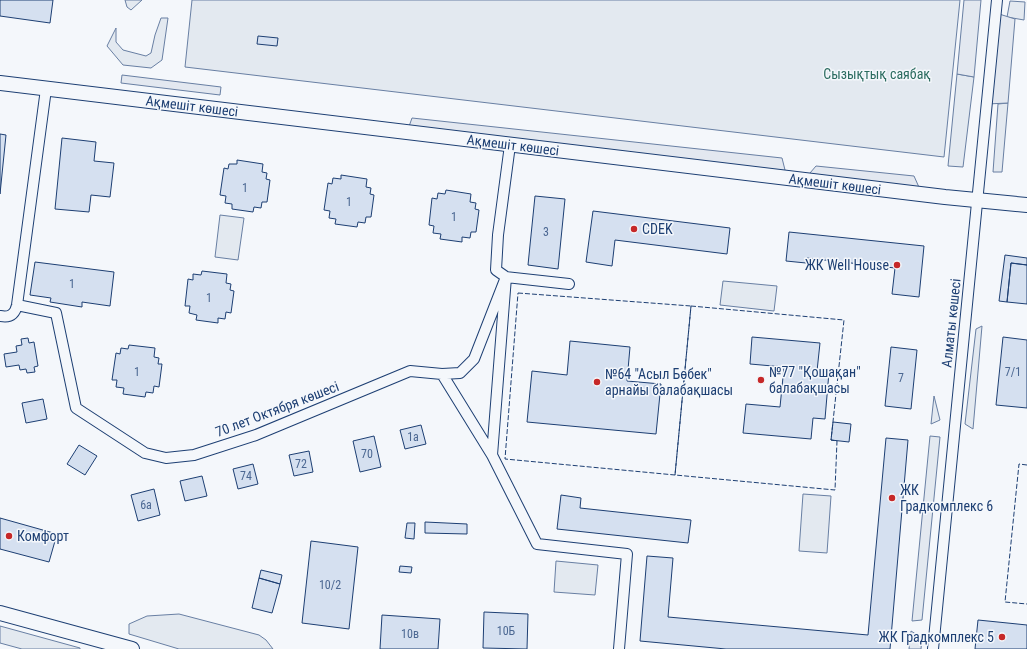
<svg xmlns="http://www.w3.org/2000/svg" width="1027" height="649" font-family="'Roboto Condensed',sans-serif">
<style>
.green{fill:#e3e9f0;stroke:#687fa3}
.parking{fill:#e3e8f0;stroke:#687fa3}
.building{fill:#d5e0f0;stroke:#1d3f73}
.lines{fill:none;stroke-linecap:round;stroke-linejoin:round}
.street-casing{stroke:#1d3f73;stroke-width:12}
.secondary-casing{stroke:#1d3f73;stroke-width:16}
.street{stroke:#f4f7fb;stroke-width:10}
.secondary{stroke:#f4f7fb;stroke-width:14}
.fence{stroke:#1d3f73;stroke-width:1;stroke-dasharray:5 2;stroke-linecap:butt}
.poi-dot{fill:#c62828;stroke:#f4f7fb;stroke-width:1.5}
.labels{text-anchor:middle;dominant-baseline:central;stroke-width:3;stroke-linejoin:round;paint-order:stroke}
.number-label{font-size:12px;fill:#4b6792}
.park-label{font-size:14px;fill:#2c6c60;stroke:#f4f7fb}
.street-label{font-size:14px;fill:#1d3f73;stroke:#f4f7fb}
.poi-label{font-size:14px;fill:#1d3f73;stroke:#f4f7fb;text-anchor:start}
</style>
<rect width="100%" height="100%" fill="#f4f7fb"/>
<!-- green -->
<path class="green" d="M 125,0 L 142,0 L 131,10 L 127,7 Z
M 192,0 L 960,0 L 944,157 L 185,67 Z
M 1010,1 L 1025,2 L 1024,20 L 1007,17 Z
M 161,18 L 168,18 L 162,60 L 151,68 L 123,65 L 107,46 L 116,28 L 116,42 L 123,50 L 146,56 L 151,53 L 155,35 Z
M 957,74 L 974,77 L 963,167 L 948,166 Z
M 1008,103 L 1002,172 L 993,172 L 998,104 Z
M 220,215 L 244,218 L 238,260 L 215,257 Z
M 723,281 L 777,286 L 774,311 L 720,305 Z
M 982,326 L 973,429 L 965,424 L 976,329 Z
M 934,396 L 940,420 L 931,424 Z
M 930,436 L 940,437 L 922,620 L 912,621 Z
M 803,494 L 831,496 L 827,553 L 799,551 Z
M 556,561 L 598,565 L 595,595 L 554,592 Z
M 179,614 L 259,635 L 266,640 L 273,649 L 179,649 L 129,634 L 129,624 L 147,616 Z
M 0,626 L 80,648 L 80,649 L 22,649 L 0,643 Z
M 911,631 L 922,638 L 921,649 L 909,649 Z"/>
<!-- parking -->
<path class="parking" d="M 964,0 L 981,0 L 974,77 L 957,74 Z
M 996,13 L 1015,19 L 1008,103 L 987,104 Z
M 122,75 L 221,87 L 220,95 L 121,83 Z
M 412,118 L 782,158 L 787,178 L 407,132 Z
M 816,166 L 914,176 L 922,194 L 804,180 Z"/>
<!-- building -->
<path class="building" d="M 0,0 L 53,0 L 50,23 L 0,16 Z
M 258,36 L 278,38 L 277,46 L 257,44 Z
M 0,134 L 6,135 L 0,194 Z
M 62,138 L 96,142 L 94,161 L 114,163 L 110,197 L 91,195 L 89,212 L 55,209 Z
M 237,160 L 263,164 L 262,172 L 267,173 L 266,179 L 270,180 L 267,202 L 262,202 L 261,208 L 254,207 L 253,212 L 232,209 L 232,204 L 225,203 L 226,196 L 220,195 L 224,168 L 228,169 L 229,164 L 237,164 Z
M 341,175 L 367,179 L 366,187 L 371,188 L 370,194 L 374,195 L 371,217 L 366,217 L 365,223 L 358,222 L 357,227 L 335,224 L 336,219 L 329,218 L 330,211 L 324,210 L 328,183 L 332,184 L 333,178 L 341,179 Z
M 446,190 L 471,194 L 470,202 L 476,203 L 475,209 L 479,210 L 476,232 L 471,232 L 470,238 L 462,237 L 462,242 L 440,239 L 441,234 L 433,233 L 434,226 L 429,225 L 432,198 L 437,199 L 438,193 L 445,194 Z
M 535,196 L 565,199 L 558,269 L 528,265 Z
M 593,211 L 730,228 L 727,254 L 615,240 L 612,266 L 586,262 Z
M 789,232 L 924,246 L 919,297 L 892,294 L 895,268 L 807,258 L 806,263 L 786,261 Z
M 1005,255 L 1027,258 L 1027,265 L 1011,263 L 1007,302 L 999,301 Z
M 35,262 L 114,272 L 110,306 L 82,302 L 82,307 L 50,302 L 51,298 L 30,295 Z
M 1011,263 L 1027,265 L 1027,304 L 1007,302 Z
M 202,271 L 227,274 L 226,283 L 231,284 L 230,290 L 234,291 L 231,313 L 226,312 L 225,319 L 218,318 L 218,323 L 196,320 L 197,315 L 189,313 L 190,306 L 185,306 L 188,279 L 193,280 L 193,274 L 201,275 Z
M 752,337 L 820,343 L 817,371 L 829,372 L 825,419 L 813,418 L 811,439 L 743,433 L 746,404 L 780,407 L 784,367 L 750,364 Z
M 1003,337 L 1027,340 L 1027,408 L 996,405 Z
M 28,338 L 29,343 L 34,342 L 38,366 L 34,367 L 35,372 L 27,373 L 26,369 L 20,370 L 19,365 L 6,367 L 4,354 L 17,352 L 16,346 L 22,345 L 21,339 Z
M 570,341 L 630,347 L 627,381 L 661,384 L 656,434 L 527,422 L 532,371 L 567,375 Z
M 129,345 L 155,348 L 154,357 L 159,358 L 158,364 L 162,364 L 159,387 L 154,386 L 153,393 L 146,392 L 145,397 L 123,394 L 124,388 L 116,387 L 117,380 L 112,380 L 116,353 L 120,354 L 121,348 L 128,349 Z
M 891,347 L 917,350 L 911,409 L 885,406 Z
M 43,399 L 47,419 L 26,423 L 22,403 Z
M 833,422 L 851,424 L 849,442 L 831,440 Z
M 421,425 L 426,444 L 405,449 L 400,430 Z
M 374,436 L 381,467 L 360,472 L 353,441 Z
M 886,438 L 908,440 L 890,649 L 726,649 L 640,641 L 647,556 L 673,558 L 668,617 L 868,635 Z
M 79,445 L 97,456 L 85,475 L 67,464 Z
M 309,451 L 313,472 L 294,476 L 289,455 Z
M 253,464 L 258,484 L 238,489 L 233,469 Z
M 202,476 L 207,496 L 185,501 L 180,481 Z
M 154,489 L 160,515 L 138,521 L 131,495 Z
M 561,495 L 581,498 L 580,508 L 691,520 L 688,543 L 557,529 Z
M 0,518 L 57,534 L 49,562 L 0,549 Z
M 425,522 L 467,524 L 467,534 L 425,533 Z
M 407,523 L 415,523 L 414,539 L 405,538 Z
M 311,541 L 358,547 L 349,629 L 302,623 Z
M 400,566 L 412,567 L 411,573 L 399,572 Z
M 261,570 L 282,575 L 280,584 L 259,578 Z
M 259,578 L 280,584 L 272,613 L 252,608 Z
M 484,612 L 528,614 L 527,649 L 483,648 Z
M 382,615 L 440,619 L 438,649 L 380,649 Z
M 978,620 L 1027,625 L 1027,649 L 975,649 Z"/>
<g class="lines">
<defs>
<path id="street" d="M 17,305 L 56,313 L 76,408 L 145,453 L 166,458 L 194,455 L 256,435 L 410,371 L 442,374 L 460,373 L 474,359 L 506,277 L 496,270 L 498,235 L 510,145
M 0,316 C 10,318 15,314 17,305 L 46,89
M 442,374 L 492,455 L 537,544 L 627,554 L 619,649
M 492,455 L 506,277 L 569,284
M 933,649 L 997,0"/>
<path id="secondary" d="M 0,83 L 945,197 L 1027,205
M 0,613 L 132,649"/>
</defs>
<!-- street casing -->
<use href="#street" class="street-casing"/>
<!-- secondary casing -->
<use href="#secondary" class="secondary-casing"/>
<!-- street -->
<use href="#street" class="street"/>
<!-- secondary -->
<use href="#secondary" class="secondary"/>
<!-- fence -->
<path class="fence" d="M 518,293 L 691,306 L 675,475 L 505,459 Z
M 691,306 L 844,320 L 831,440 L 837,441 L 835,490 L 675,475 Z
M 1027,465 L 1019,464 L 1005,602 L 1027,604"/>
</g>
<!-- markers -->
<g class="poi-dot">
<circle cx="634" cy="229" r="4"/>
<circle cx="897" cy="265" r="4"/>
<circle cx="761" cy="380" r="4"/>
<circle cx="597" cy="382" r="4"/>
<circle cx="892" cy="498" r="4"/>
<circle cx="9" cy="536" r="4"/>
<circle cx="1002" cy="637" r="4"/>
</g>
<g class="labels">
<!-- number labels -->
<g class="number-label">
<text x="245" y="188">1</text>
<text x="349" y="202">1</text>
<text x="454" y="217">1</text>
<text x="546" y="232">3</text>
<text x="72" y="284">1</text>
<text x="209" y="298">1</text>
<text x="137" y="372">1</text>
<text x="1013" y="372">7/1</text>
<text x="901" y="378">7</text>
<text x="413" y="437">1а</text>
<text x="367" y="454">70</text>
<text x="301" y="464">72</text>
<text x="246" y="476">74</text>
<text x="146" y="505">6а</text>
<text x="330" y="585">10/2</text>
<text x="506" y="631">10Б</text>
<text x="410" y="634">10в</text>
</g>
<!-- park labels -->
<g class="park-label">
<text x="877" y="74">Сызықтық саябақ</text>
</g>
<!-- street labels -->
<g class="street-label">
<text transform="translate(192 106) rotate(7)">Ақмешіт көшесі</text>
<text transform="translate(513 145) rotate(7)">Ақмешіт көшесі</text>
<text transform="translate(835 184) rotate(7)">Ақмешіт көшесі</text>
<text transform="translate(951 323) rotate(-84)">Алматы көшесі</text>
<text transform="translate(277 409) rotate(-21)">70 лет Октября көшесі</text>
</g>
<!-- poi labels -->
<g class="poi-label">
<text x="642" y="229">CDEK</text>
<text x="889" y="265" text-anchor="end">ЖК Well House</text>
<text x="769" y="372">№77 "Қошақан"<tspan x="769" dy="16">балабақшасы</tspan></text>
<text x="605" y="374">№64 "Асыл Бөбек"<tspan x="605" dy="16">арнайы балабақшасы</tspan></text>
<text x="900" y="490">ЖК<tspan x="900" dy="16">Градкомплекс 6</tspan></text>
<text x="17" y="536">Комфорт</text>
<text x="994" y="637" text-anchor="end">ЖК Градкомплекс 5</text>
</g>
</g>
</svg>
